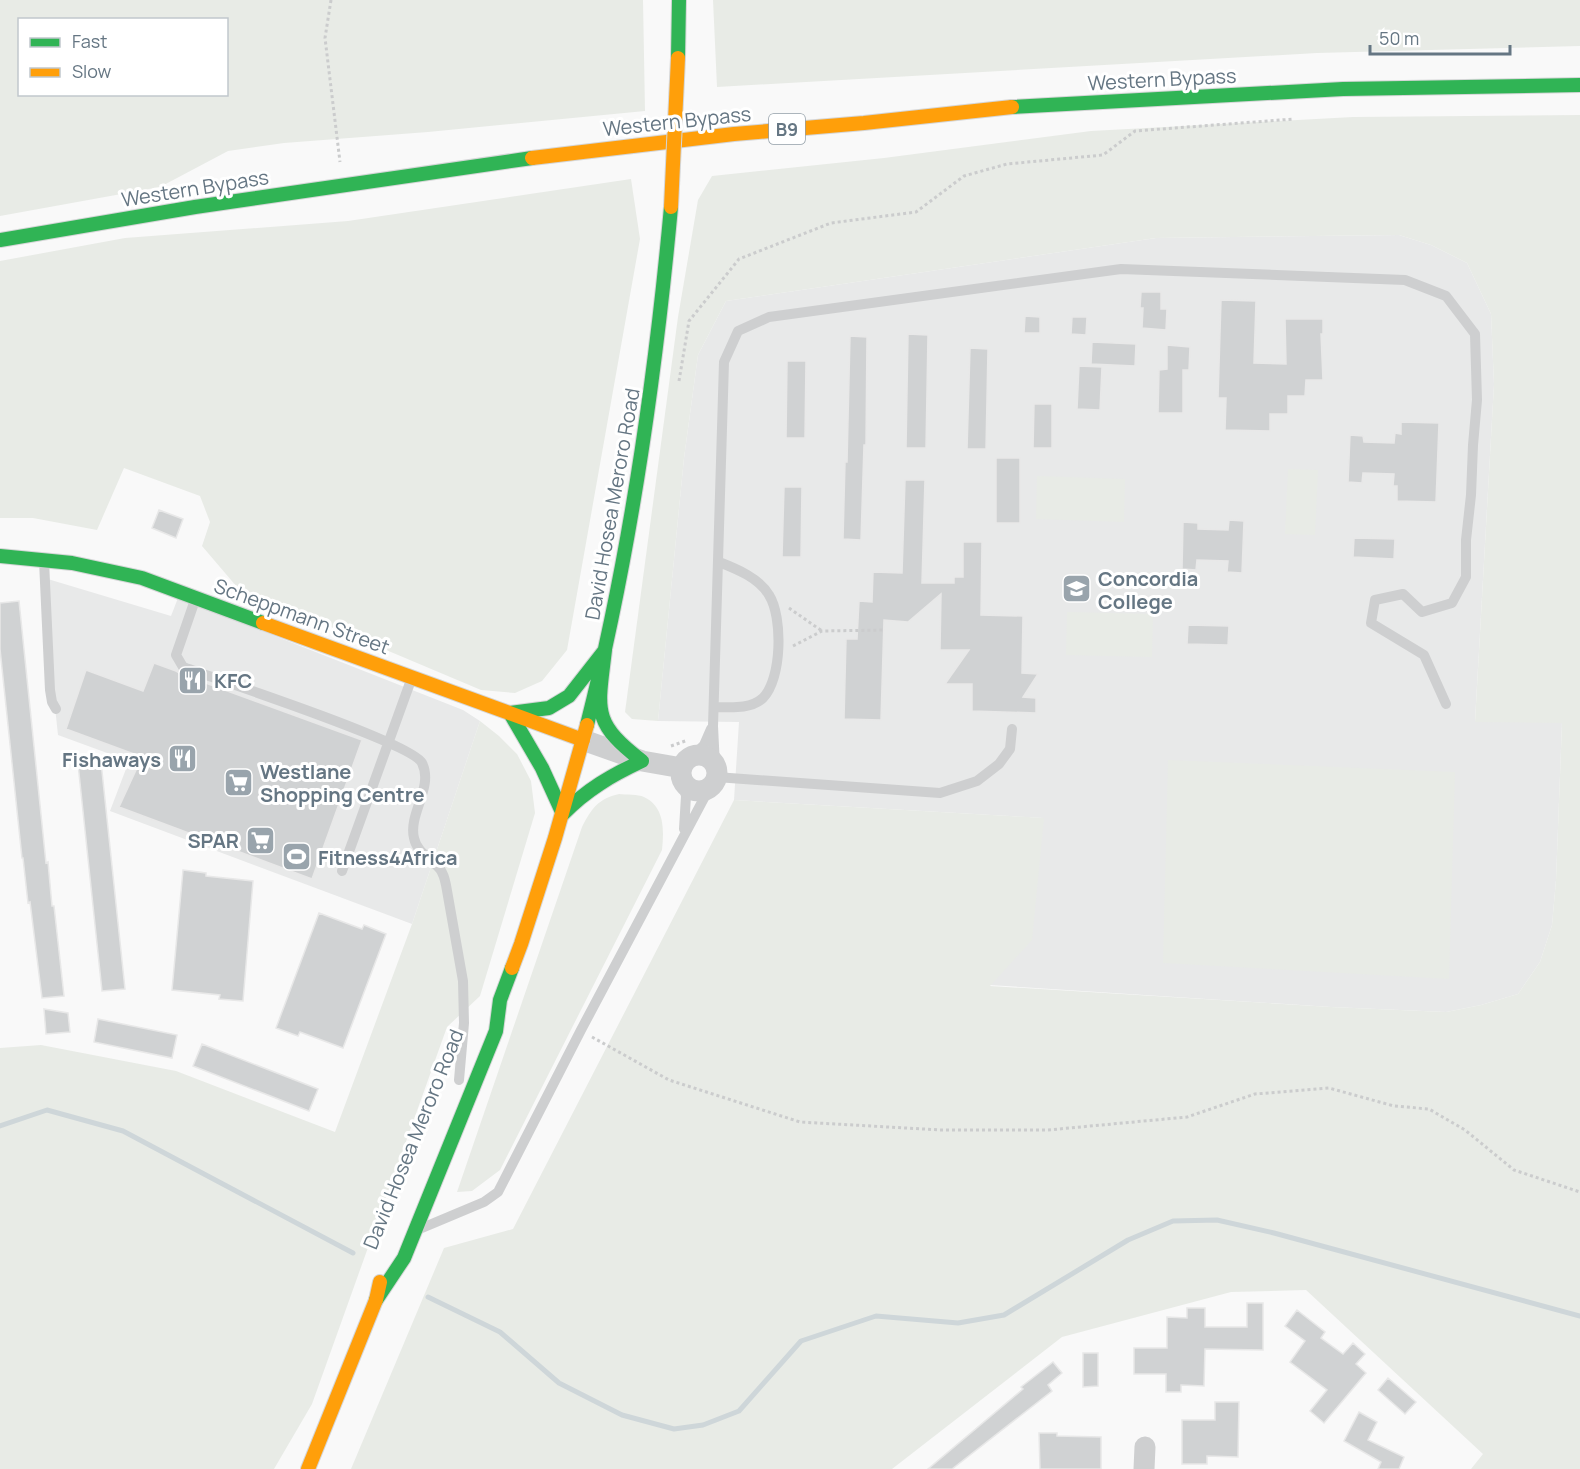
<svg xmlns="http://www.w3.org/2000/svg" width="1580" height="1469" font-family="Manrope,sans-serif">
<style>
.built{fill:#e8e9e9}
.green{fill:#e8ebe6;fill-rule:evenodd}
.lines{fill:none;stroke-linecap:round;stroke-linejoin:round}
.stream{stroke:#ced6d9;stroke-width:5}
.building{fill:#d0d2d3;stroke:#e8e8e8;stroke-width:1.5}
.fast-casing{stroke:#d5d6d7;stroke-width:16}
.slow-casing{stroke:#d5d6d7;stroke-width:16}
.path{stroke:#cbcccd;stroke-width:3;stroke-dasharray:3 3;stroke-linecap:butt}
.lane{stroke:#cecfd0;stroke-width:10}
.street{stroke:#cecfd0;stroke-width:21}
.fast{stroke:#30b455;stroke-width:14}
.slow{stroke:#ff9f0a;stroke-width:14}
.slow-bridge-casing{stroke:#d5d6d7;stroke-width:16;stroke-linecap:butt}
.slow-bridge{stroke:#ff9f0a;stroke-width:14}
.labels{text-anchor:middle;dominant-baseline:central;stroke-width:6;stroke-linejoin:round;paint-order:stroke}
.shield{fill:#fff;stroke:#939fa8;stroke-width:1.5}
.shield-label{font-size:18px;font-weight:bold;fill:#657683}
.street-label{font-size:20px;fill:#657683;stroke:#fff}
.poi-label{font-size:20px;font-weight:bold;fill:#657683;stroke:#fff;text-anchor:start}
</style>
<rect width="100%" height="100%" fill="#f9f9f9"/>
<!-- built -->
<path class="built" d="M 1399,235 L 1431,245 L 1467,263 L 1491,314 L 1494,384 L 1475,721 L 1562,722 L 1556,880 L 1552,925 L 1540,962 L 1518,994 L 1481,1005 L 1446,1012 L 1331,1007 L 989,985 L 1043,818 L 734,800 L 739,722 L 658,721 L 684,458 L 698,355 L 726,301 L 1156,238 Z
M 41,577 L 171,616 L 178,598 L 463,710 L 480,721 L 412,924 L 110,811 L 129,761 L 58,735 Z"/>
<!-- green -->
<path class="green" d="M 0,0 L 643,0 L 645,111 L 428,132 L 284,143 L 228,151 L 160,187 L 0,216 ZM 20,20 L 226,20 L 226,94 L 20,94 Z
M 713,0 L 1580,0 L 1580,46 L 1317,53 L 717,87 Z
M 1580,115 L 1580,1469 L 1471,1469 L 1483,1454 L 1306,1290 L 1231,1292 L 1062,1337 L 892,1469 L 351,1469 L 444,1248 L 513,1229 L 734,800 L 1044,818 L 1032,940 L 990,986 L 1331,1007 L 1446,1012 L 1481,1005 L 1518,994 L 1540,962 L 1552,925 L 1556,880 L 1562,723 L 1475,722 L 1494,384 L 1491,314 L 1467,263 L 1431,245 L 1399,235 L 1156,238 L 726,301 L 698,355 L 684,458 L 658,721 L 632,719 L 625,712 L 678,317 L 698,200 L 712,176 L 884,158 L 1091,131 L 1353,117 Z
M 631,179 L 640,239 L 567,650 L 542,681 L 515,693 L 481,690 L 237,587 L 202,546 L 210,522 L 200,496 L 124,468 L 97,530 L 33,518 L 0,518 L 0,261 L 125,238 L 348,221 Z
M 1288,469 L 1318,470 L 1315,535 L 1285,534 Z
M 1037,476 L 1125,479 L 1124,522 L 1036,519 Z
M 1067,612 L 1153,614 L 1152,657 L 1066,655 Z
M 480,721 L 499,736 L 517,754 L 531,781 L 535,813 L 480,996 L 447,1027 L 312,1404 L 274,1469 L 0,1469 L 0,1048 L 41,1045 L 176,1071 L 335,1132 L 412,924 Z
M 1168,760 L 1455,772 L 1449,979 L 1163,963 Z
M 619,794 C 626,795 638,794 644,797 C 665,807 664,830 662,850 L 500,1170 L 472,1191 L 457,1192 L 582,827 C 592,808 598,799 619,794 Z"/>
<g class="lines">
<!-- stream -->
<path class="stream" d="M 0,1126 L 47,1110 L 123,1131 L 353,1253
M 428,1297 L 500,1332 L 559,1383 L 622,1415 L 674,1429 L 703,1425 L 739,1411 L 801,1341 L 876,1316 L 958,1323 L 1004,1315 L 1128,1240 L 1173,1221 L 1217,1220 L 1274,1233 L 1580,1316"/>
</g>
<!-- building -->
<path class="building" d="M 1141,292 L 1161,292 L 1161,309 L 1167,309 L 1166,330 L 1142,328 L 1143,308 L 1140,308 Z
M 1221,300 L 1256,301 L 1254,363 L 1286,364 L 1285,319 L 1323,319 L 1323,334 L 1321,334 L 1323,380 L 1306,380 L 1305,396 L 1288,396 L 1288,414 L 1270,414 L 1270,431 L 1225,430 L 1226,398 L 1218,398 Z
M 1025,316 L 1040,317 L 1040,333 L 1024,333 Z
M 1072,317 L 1087,317 L 1086,335 L 1071,334 Z
M 908,334 L 928,335 L 926,448 L 906,448 Z
M 850,336 L 867,337 L 866,445 L 864,445 L 861,540 L 843,539 L 845,462 L 847,462 Z
M 1092,342 L 1136,344 L 1135,366 L 1091,364 Z
M 1167,345 L 1190,347 L 1189,370 L 1183,370 L 1183,413 L 1158,413 L 1159,370 L 1167,369 Z
M 970,348 L 988,349 L 986,449 L 967,449 Z
M 787,361 L 806,361 L 805,438 L 786,438 Z
M 1079,366 L 1102,367 L 1100,410 L 1077,409 Z
M 1034,404 L 1052,404 L 1052,448 L 1033,448 Z
M 1401,422 L 1439,423 L 1436,502 L 1397,501 L 1397,486 L 1393,486 L 1394,474 L 1363,473 L 1362,483 L 1348,482 L 1350,435 L 1363,436 L 1364,442 L 1394,443 L 1395,433 L 1401,434 Z
M 996,458 L 1020,458 L 1020,523 L 996,523 Z
M 905,480 L 925,480 L 922,583 L 954,583 L 954,577 L 963,577 L 963,542 L 982,542 L 981,615 L 1023,616 L 1022,673 L 1038,674 L 1023,697 L 1036,698 L 1036,713 L 972,711 L 972,684 L 945,684 L 969,650 L 940,650 L 941,594 L 908,622 L 884,620 L 881,720 L 844,719 L 846,639 L 857,639 L 859,601 L 872,602 L 873,572 L 902,573 Z
M 784,487 L 802,487 L 801,557 L 782,557 Z
M 159,510 L 183,519 L 176,538 L 152,528 Z
M 1229,520 L 1244,521 L 1242,573 L 1227,572 L 1228,561 L 1197,560 L 1196,570 L 1182,569 L 1183,522 L 1198,523 L 1198,529 L 1228,530 Z
M 1354,538 L 1395,539 L 1394,559 L 1353,557 Z
M 19,601 L 46,863 L 48,862 L 52,906 L 54,906 L 64,996 L 42,998 L 30,902 L 28,903 L 23,858 L 22,858 L 0,649 L 0,603 Z
M 1188,625 L 1229,626 L 1228,645 L 1187,644 Z
M 154,663 L 176,671 L 181,674 L 362,740 L 312,879 L 119,807 L 142,757 L 66,729 L 86,670 L 143,691 Z
M 101,762 L 125,989 L 102,991 L 78,764 Z
M 183,870 L 206,873 L 206,876 L 253,881 L 243,1001 L 219,999 L 220,995 L 172,990 Z
M 319,913 L 362,929 L 364,925 L 386,934 L 343,1048 L 300,1032 L 298,1036 L 276,1028 Z
M 44,1009 L 68,1013 L 70,1032 L 46,1034 Z
M 98,1019 L 177,1035 L 172,1058 L 94,1042 Z
M 202,1044 L 318,1089 L 309,1111 L 193,1066 Z
M 1247,1303 L 1263,1303 L 1263,1350 L 1205,1349 L 1204,1386 L 1181,1385 L 1181,1392 L 1166,1392 L 1166,1374 L 1134,1374 L 1134,1348 L 1167,1348 L 1167,1317 L 1187,1318 L 1187,1308 L 1205,1308 L 1205,1327 L 1247,1327 Z
M 1297,1310 L 1325,1332 L 1321,1338 L 1343,1354 L 1353,1343 L 1365,1354 L 1356,1364 L 1366,1373 L 1324,1423 L 1310,1411 L 1327,1390 L 1290,1362 L 1305,1341 L 1285,1326 Z
M 1083,1353 L 1098,1353 L 1098,1386 L 1083,1387 Z
M 1053,1362 L 1062,1373 L 1048,1385 L 1052,1391 L 952,1469 L 928,1469 L 1023,1389 L 1021,1387 Z
M 1388,1378 L 1416,1402 L 1405,1414 L 1378,1390 Z
M 1215,1402 L 1239,1402 L 1238,1457 L 1207,1456 L 1207,1464 L 1182,1464 L 1182,1420 L 1215,1420 Z
M 1359,1412 L 1377,1422 L 1368,1440 L 1404,1457 L 1399,1469 L 1378,1469 L 1381,1462 L 1344,1441 Z
M 1039,1433 L 1057,1433 L 1057,1436 L 1101,1437 L 1101,1469 L 1040,1469 Z"/>
<g class="lines">
<defs>
<path id="fast" d="M 678,58 L 679,0
M 1012,107 L 1343,89 L 1580,85
M 0,240 L 195,207 L 532,158
M 0,556 L 72,563 L 142,578 L 263,623
M 605,650 C 598,710 591,722 642,761 C 612,775 586,790 563,814 L 542,768 L 510,713 L 549,708 L 569,696 Z
M 587,725 C 630,555 655,382 671,207
M 376,1300 L 404,1258 L 496,1031 L 500,1000 L 512,968"/>
<path id="slow" d="M 532,158 L 734,134 L 864,123 L 1012,107
M 263,623 L 583,740
M 512,968 L 521,944 L 555,838 L 587,725
M 308,1469 L 376,1300 L 380,1282"/>
</defs>
<!-- fast casing -->
<use href="#fast" class="fast-casing"/>
<!-- slow casing -->
<use href="#slow" class="slow-casing"/>
<!-- path -->
<path class="path" d="M 331,0 L 325,38 L 340,162
M 679,381 L 689,321 L 739,259 L 831,223 L 916,212 L 964,176 L 1007,164 L 1103,155 L 1135,131 L 1294,119
M 789,608 L 822,631
M 793,646 L 822,631 L 885,630
M 671,746 L 688,740
M 592,1037 L 669,1080 L 800,1122 L 941,1130 L 1048,1130 L 1187,1117 L 1255,1094 L 1329,1088 L 1394,1106 L 1429,1109 L 1465,1130 L 1514,1170 L 1580,1192"/>
<!-- lane -->
<path class="lane" d="M 44,561 L 50,690 L 52,702 L 56,709
M 195,600 L 176,655 L 183,667 C 216,679 413,743 422,763 C 434,787 408,814 414,838 C 417,853 431,858 440,869 C 443,873 445,880 446,885 L 463,981 L 464,1023 L 459,1080
M 714,707 C 729,707 750,710 763,698 C 782,679 783,617 769,595 C 759,578 737,569 719,562
M 694,755 L 704,745 L 711,729
M 715,766 L 713,726 L 724,362 L 738,331 L 769,317 L 1121,269 L 1405,280 L 1446,296 L 1475,334 L 1477,400 L 1473,445 L 1471,495 L 1466,540 L 1466,577 L 1452,603 L 1422,612 L 1403,594 L 1375,600 L 1371,623 L 1424,655 L 1446,704
M 716,777 L 940,793 L 977,781 L 999,764 L 1010,749 L 1012,729
M 682,780 L 686,796 L 684,829
M 342,871 L 411,680
M 422,1228 L 484,1202 L 498,1192 L 581,1030 L 711,785"/>
<!-- street -->
<path class="street" d="M 583,740 L 642,761 L 682,768
M681 773a18 18 0 1 1 36 0a18 18 0 1 1-36 0Z
M 1144,1469 L 1145,1447"/>
<!-- fast -->
<use href="#fast" class="fast"/>
<!-- slow -->
<use href="#slow" class="slow"/>
<defs>
<path id="slow-bridge" d="M 671,207 L 678,58"/>
</defs>
<!-- slow-bridge casing -->
<use href="#slow-bridge" class="slow-bridge-casing"/>
<!-- slow-bridge -->
<use href="#slow-bridge" class="slow-bridge"/>
</g>
<!-- icons -->
<defs>
<symbol id="school-square" viewBox="-11 -11 22 22"><rect x="-9" y="-9" width="18" height="18" rx="4" fill="#99a4ac" stroke="#fff"/><path d="M0-5L7-2L0 1L-7-2ZM-4 1L0 2.5L4 1V4Q0 6-4 4Z" fill="#fff"/></symbol>
<symbol id="restaurant-square" viewBox="-11 -11 22 22"><rect x="-9" y="-9" width="18" height="18" rx="4" fill="#99a4ac" stroke="#fff"/><path d="M-5-6h1v4h1v-4h1v4h1v-4h1v5L-1.5 .5V6h-2V.5L-5-1ZM5-6V6H3V1.5H1.5Q1.5-4 5-6Z" fill="#fff"/></symbol>
<symbol id="supermarket-square" viewBox="-11 -11 22 22"><rect x="-9" y="-9" width="18" height="18" rx="4" fill="#99a4ac" stroke="#fff"/><path d="M-6-5.5h2.5l.6 2H6L4.5 2H-2.5L-4.4-4H-6ZM-1.5 3.2a1.3 1.3 0 1 0 .1 0ZM3 3.2a1.3 1.3 0 1 0 .1 0Z" fill="#fff"/></symbol>
<symbol id="stadium-square" viewBox="-11 -11 22 22"><rect x="-9" y="-9" width="18" height="18" rx="4" fill="#99a4ac" stroke="#fff"/><path d="M0-5a6.5 5 0 1 0 0 10a6.5 5 0 1 0 0-10ZM-3.5-1.8h7v3.6h-7Z" fill="#fff"/></symbol>
</defs>
<g fill-rule="evenodd">
<use href="#school-square" x="1060" y="572" width="33" height="33"/>
<use href="#restaurant-square" x="176" y="664" width="33" height="33"/>
<use href="#restaurant-square" x="166" y="742" width="33" height="33"/>
<use href="#supermarket-square" x="222" y="766" width="33" height="33"/>
<use href="#supermarket-square" x="244" y="824" width="33" height="33"/>
<use href="#stadium-square" x="280" y="840" width="33" height="33"/>
</g>
<g class="labels">
<!-- shield labels -->
<rect class="shield" x="769" y="114" width="36" height="30" rx="4.5"/>
<g class="shield-label">
<text x="787" y="129">B9</text>
</g>
<!-- street labels -->
<g class="street-label">
<text transform="translate(1162 79) rotate(-3)">Western Bypass</text>
<text transform="translate(677 121) rotate(-6)">Western Bypass</text>
<text transform="translate(195 188) rotate(-9)">Western Bypass</text>
<text transform="translate(612 504) rotate(-80)">David Hosea Meroro Road</text>
<text transform="translate(302 616) rotate(20)">Scheppmann Street</text>
<text transform="translate(413 1139) rotate(-68)">David Hosea Meroro Road</text>
</g>
<!-- poi labels -->
<g class="poi-label">
<text x="1098" y="578">Concordia<tspan x="1098" dy="23">College</tspan></text>
<text x="214" y="680">KFC</text>
<text x="161" y="759" text-anchor="end">Fishaways</text>
<text x="260" y="771">Westlane<tspan x="260" dy="23">Shopping Centre</tspan></text>
<text x="239" y="840" text-anchor="end">SPAR</text>
<text x="318" y="857">Fitness4Africa</text>
</g>
</g>
<!-- legend -->
<rect x="18" y="18" width="210" height="78" fill="#ffffff" stroke="#c1c8cd" stroke-width="1.5"/>
<rect x="30" y="38" width="30" height="9" fill="#30b455" stroke="#c1c8cd" stroke-width="1.5"/>
<text x="72" y="48" font-size="18" fill="#657683">Fast</text>
<rect x="30" y="68" width="30" height="9" fill="#ff9f0a" stroke="#c1c8cd" stroke-width="1.5"/>
<text x="72" y="78" font-size="18" fill="#657683">Slow</text>
<!-- scale -->
<path d="M1370 45v9h140v-9" fill="none" stroke="#657683" stroke-width="3"/>
<text x="1379" y="45" font-size="18" fill="#657683" stroke="#ffffff" stroke-width="4.5" paint-order="stroke">50 m</text>
</svg>
